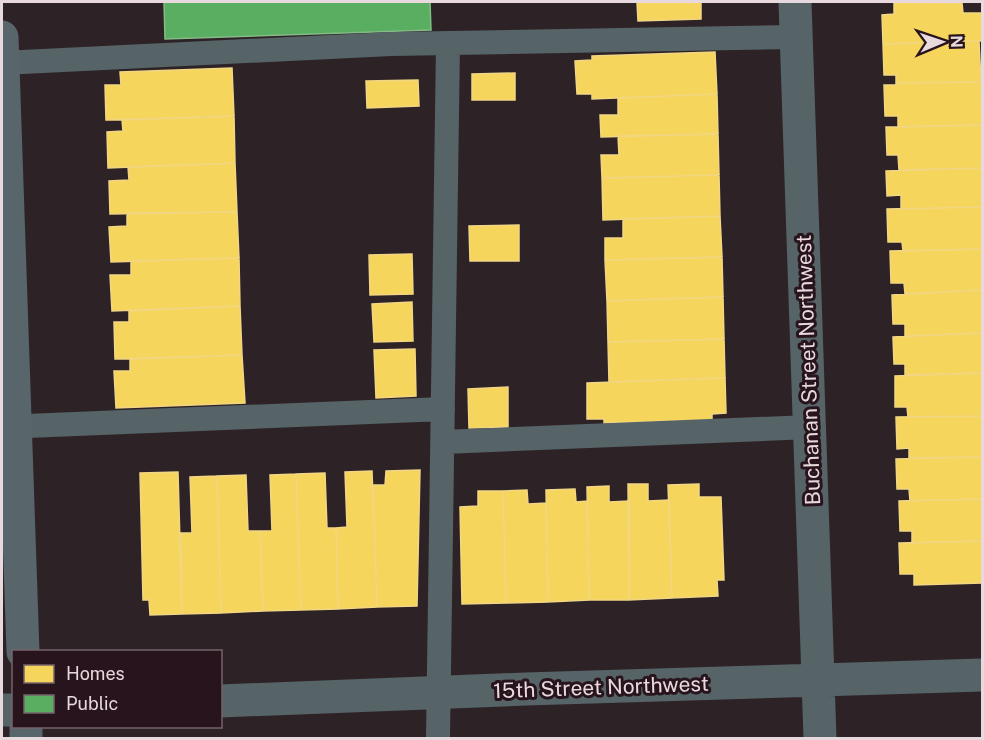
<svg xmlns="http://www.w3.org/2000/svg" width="984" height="740" font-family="'Public Sans',sans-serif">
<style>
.homes{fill:#f6d55c;stroke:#f2d683;stroke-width:1.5}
.public{fill:#5aae61;stroke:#85bb86;stroke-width:1.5}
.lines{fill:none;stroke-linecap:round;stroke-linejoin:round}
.lane{stroke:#566468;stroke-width:24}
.street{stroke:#566468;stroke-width:33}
.secondary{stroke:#58656a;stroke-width:33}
.labels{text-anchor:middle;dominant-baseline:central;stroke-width:6;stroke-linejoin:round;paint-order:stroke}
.street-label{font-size:21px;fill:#e8d9de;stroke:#28141c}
</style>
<rect width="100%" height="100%" fill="#2d2327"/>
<!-- homes -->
<path class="homes" d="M 616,2 L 701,2 L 701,19 L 638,21 L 637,2 Z
M 894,2 L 962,3 L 963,13 L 982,13 L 982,41 L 883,44 L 882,15 L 894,14 Z
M 979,41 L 981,82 L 896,83 L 896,75 L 884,75 L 883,44 Z
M 715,52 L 717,94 L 592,99 L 592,94 L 577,94 L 575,61 L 592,60 L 592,56 Z
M 232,68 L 234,116 L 106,120 L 105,85 L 121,85 L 120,72 Z
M 515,73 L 515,100 L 472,100 L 472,74 Z
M 418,80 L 419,106 L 367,108 L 366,81 Z
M 981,82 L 982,125 L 898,127 L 898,116 L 885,116 L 884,85 L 896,85 L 896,83 Z
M 717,94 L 718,134 L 601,137 L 600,115 L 618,115 L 618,98 Z
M 234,116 L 235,163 L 108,168 L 107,132 L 123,131 L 122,120 Z
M 982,125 L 982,168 L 899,170 L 898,155 L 887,155 L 886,127 Z
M 718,134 L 719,175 L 602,178 L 601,155 L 619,155 L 618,136 Z
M 235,163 L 237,212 L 110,214 L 109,181 L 129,180 L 128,167 Z
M 982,168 L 982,207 L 901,209 L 901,195 L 887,196 L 886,171 Z
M 719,175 L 720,216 L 603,220 L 602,178 Z
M 982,207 L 982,249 L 903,251 L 902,242 L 888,242 L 887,209 Z
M 237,212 L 239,258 L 111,262 L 109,227 L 127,226 L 127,213 Z
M 720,216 L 722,257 L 605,260 L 605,238 L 623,238 L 623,219 Z
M 519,225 L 519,261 L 470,261 L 469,226 Z
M 982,249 L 982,290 L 905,294 L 904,283 L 891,283 L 890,251 Z
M 412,254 L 413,294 L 370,295 L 369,255 Z
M 722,257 L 723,297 L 607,301 L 605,260 Z
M 239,258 L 240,306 L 112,311 L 110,275 L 131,275 L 131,261 Z
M 982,290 L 982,333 L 905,336 L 905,324 L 893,324 L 892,295 Z
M 723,297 L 724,339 L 608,342 L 607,301 Z
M 412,302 L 413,341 L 374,342 L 372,304 Z
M 240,306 L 242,355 L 115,359 L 114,322 L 129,322 L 129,311 Z
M 982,333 L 982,373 L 905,375 L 905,364 L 894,364 L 893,337 Z
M 724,339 L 725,378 L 609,382 L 608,342 Z
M 415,349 L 416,396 L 376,398 L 374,350 Z
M 242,355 L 245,403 L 116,408 L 114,371 L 130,371 L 130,359 Z
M 982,373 L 982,416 L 908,417 L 907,407 L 895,407 L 895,376 Z
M 725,378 L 726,413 L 712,414 L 712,420 L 604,423 L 604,419 L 587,419 L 587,383 Z
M 508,387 L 508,427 L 469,428 L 468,389 Z
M 982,416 L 982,457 L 909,458 L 909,448 L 897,449 L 896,417 Z
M 982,457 L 982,499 L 910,501 L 909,489 L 897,489 L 896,459 Z
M 420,470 L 417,606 L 377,607 L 373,485 L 385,485 L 386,471 Z
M 372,471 L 377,607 L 338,609 L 336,528 L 347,527 L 345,472 Z
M 178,472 L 182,614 L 150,615 L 149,600 L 143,600 L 140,473 Z
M 325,473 L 327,528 L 336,528 L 338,609 L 301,610 L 296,474 Z
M 296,474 L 301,610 L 263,611 L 260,531 L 272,531 L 270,475 Z
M 246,475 L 248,531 L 260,531 L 263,611 L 221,613 L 217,476 Z
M 217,476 L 221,613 L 182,614 L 181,533 L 192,533 L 190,477 Z
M 628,484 L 648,484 L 648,501 L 669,500 L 672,598 L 629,600 Z
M 699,484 L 699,497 L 721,497 L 724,580 L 717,580 L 718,596 L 672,598 L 668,485 Z
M 609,486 L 609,502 L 629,501 L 629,600 L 589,600 L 587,487 Z
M 575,489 L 576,502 L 587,501 L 589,600 L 548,602 L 546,490 Z
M 527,490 L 528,504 L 546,503 L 548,602 L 506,603 L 503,491 Z
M 478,491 L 503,491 L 506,603 L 462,604 L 460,507 L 478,506 Z
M 982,499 L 982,541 L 912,543 L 912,531 L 900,531 L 899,501 Z
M 982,541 L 982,583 L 914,585 L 914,574 L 900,574 L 899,543 Z"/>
<!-- public -->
<path class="public" d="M 164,2 L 430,2 L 431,30 L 165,39 Z"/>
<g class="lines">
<!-- lane -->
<path class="lane" d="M 2,63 L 391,44 L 797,37
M 2,427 L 443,409
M 443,442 L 810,427
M 438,738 L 448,44"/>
<!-- street -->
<path class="street" d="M 795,2 L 820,738
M 220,701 L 526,689 L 982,675
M 2,710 L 14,710"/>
<!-- secondary -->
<path class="secondary" d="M 2,37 L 23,652
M 26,726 L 26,738"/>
</g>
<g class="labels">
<!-- street labels -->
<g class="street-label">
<text transform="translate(808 370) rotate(-92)">Buchanan Street Northwest</text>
<text transform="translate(601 687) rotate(-2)">15th Street Northwest</text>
</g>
</g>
<!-- border -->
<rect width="984" height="740" fill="none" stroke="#e8d9de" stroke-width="6"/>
<!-- legend -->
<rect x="12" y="650" width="210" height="78" fill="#28141c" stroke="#75636a" stroke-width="1.5"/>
<rect x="24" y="665" width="30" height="18" fill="#f6d55c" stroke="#75636a" stroke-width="1.5"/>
<text x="66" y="680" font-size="18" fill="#e8d9de">Homes</text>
<rect x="24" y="695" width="30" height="18" fill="#5aae61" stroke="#75636a" stroke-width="1.5"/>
<text x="66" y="710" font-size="18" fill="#e8d9de">Public</text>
<!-- north arrow -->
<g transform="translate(942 42) rotate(88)" stroke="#28141c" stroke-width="4.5" paint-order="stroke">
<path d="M0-4.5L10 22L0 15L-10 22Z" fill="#e8d9de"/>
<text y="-9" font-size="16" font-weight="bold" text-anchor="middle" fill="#e8d9de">N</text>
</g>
</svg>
